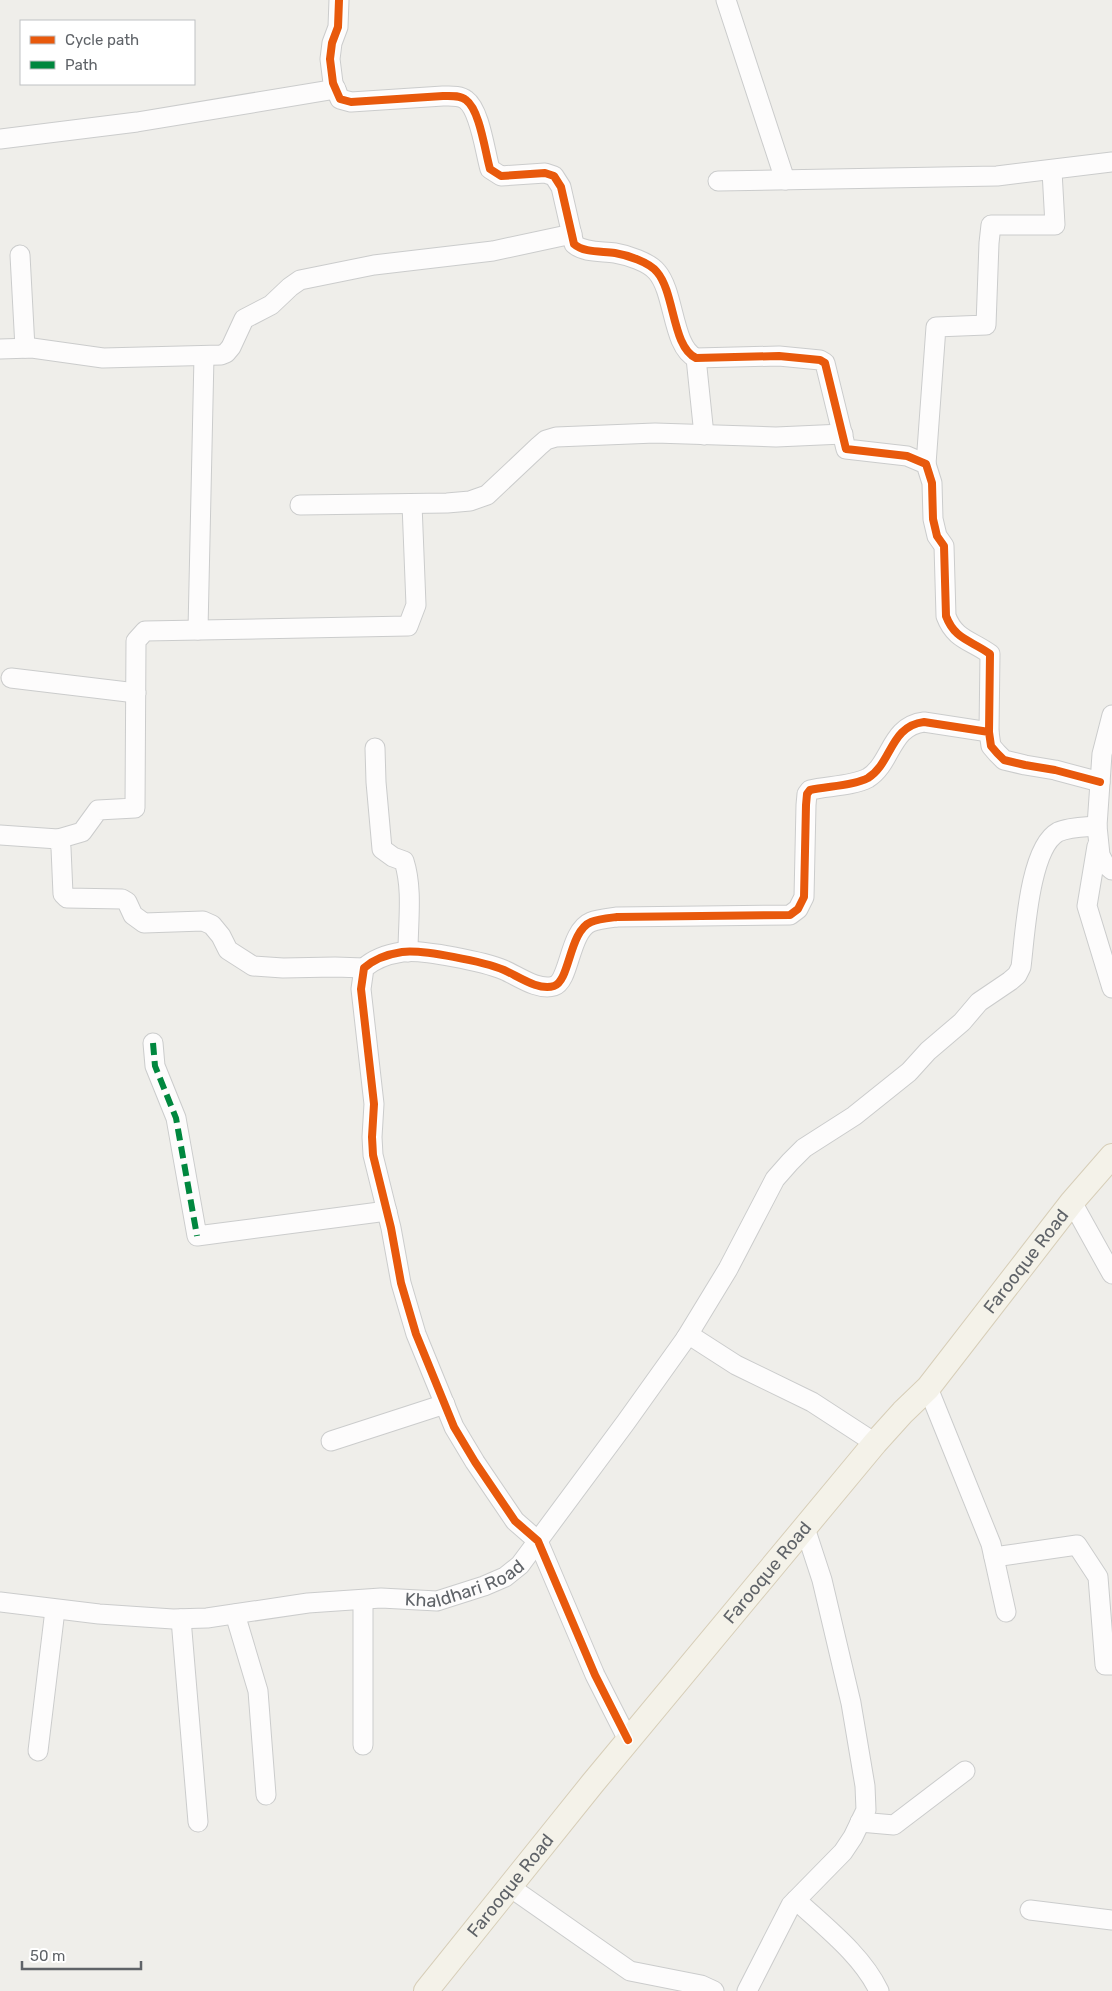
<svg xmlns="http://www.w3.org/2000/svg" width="1112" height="1991" font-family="Rubik,sans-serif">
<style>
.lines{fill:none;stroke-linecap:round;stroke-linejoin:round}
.minor-casing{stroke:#cbcccc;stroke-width:21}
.major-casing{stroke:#d7ceb8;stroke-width:26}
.minor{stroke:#fdfcfc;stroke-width:19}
.major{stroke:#f4f2e9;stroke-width:24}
.quiet{stroke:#00873e;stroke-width:6;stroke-dasharray:12 6;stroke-linecap:butt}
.cycleway-casing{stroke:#fff;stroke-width:11}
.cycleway{stroke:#e8590c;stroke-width:8}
.labels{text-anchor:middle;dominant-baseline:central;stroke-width:4;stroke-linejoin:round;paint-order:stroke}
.street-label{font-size:18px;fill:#5f6368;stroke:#fff}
</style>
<rect width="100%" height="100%" fill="#efeeea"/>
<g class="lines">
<defs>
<g id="minor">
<path d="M 339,0 L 338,27 L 332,43 L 330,59 L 333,83 L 340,99 L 351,102 L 443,96 C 450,96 460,95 466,100 C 480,110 485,152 490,169 L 501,176 L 545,173 L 554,176 L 561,187 L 574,244 C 584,253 602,251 615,253 C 627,255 649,262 657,272 C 675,293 672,347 696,358 L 779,356 L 820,360 L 825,363 L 846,449 L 907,456 L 926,464 L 932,483 L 933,519 L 937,536 L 944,546 L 946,616 C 955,640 971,640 990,654 L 989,732 L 991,746 L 997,753 L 1004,760 L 1025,765 L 1055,770 L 1100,782"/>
<path d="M 726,0 L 785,180"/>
<path d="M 0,139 L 137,122 L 336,89"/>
<path d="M 718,181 L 997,176 L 1112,162"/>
<path d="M 20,255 L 25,348"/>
<path d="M 0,349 L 32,348 L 103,358 L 221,355 L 226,353 L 231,347 L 244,319 L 271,305 L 290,287 L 300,280 L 374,265 L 493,251 L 572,234"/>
<path d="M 696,358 L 704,435"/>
<path d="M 926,464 L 936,327 L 986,325 L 989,243 L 991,225 L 1055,225 L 1052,171"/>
<path d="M 300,505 L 447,503 L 470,501 L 487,495 L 539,446 L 546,440 L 556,437 L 655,433 L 776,437 L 843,434"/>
<path d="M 198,630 L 204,356"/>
<path d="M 11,678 L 136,693"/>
<path d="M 1112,715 L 1102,754 L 1097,826 L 1100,855 L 1104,863 L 1112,870"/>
<path d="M 375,748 L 376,782 L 382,849 L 393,857 L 404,861 C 413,889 408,922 408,952"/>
<path d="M 0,835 L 58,839 L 61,848 L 63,894 L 67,898 L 122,899 L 127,902 L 133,915 L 144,923 L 203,921 L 212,925 L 221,936 L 228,950 L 253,966 L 283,968 L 335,967 L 364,968"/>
<path d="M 58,839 L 82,832 L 98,810 L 135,808 L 136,641 L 145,631 L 408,626 L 416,605 L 412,504"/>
<path d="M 1097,846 L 1087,906 L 1112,988"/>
<path d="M 153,1043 L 155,1066 L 176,1118 L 197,1236 L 387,1211"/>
<path d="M 1072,1202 L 1112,1274"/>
<path d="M 686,1338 L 728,1269 L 775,1179 L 790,1162 L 804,1148 L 854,1116 L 909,1072 L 928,1051 L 962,1022 L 979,1002 L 1010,981 L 1017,975 L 1021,967 C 1025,936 1029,848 1058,832 C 1069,827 1085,827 1097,826"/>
<path d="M 928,1388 L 991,1544 L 1006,1612"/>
<path d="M 331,1441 L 445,1404"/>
<path d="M 994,1557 L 1077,1545 L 1098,1577 L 1105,1665 L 1112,1665"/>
<path d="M 363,1600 L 363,1745"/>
<path id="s1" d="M 0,1602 L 99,1614 L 173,1619 L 207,1618 L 308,1603 L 381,1598 L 437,1601 L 484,1586 L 505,1577 L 520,1565 L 626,1422 L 686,1338 L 694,1338 L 736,1365 L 812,1402 L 875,1443"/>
<path d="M 235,1614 L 258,1691 L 266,1795"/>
<path d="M 181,1619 L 198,1822"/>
<path d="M 628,1740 L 595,1675 L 538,1541 L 515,1521 L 475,1462 L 454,1427 L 416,1334 L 401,1283 L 391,1228 L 373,1155 L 372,1137 L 374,1104 L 361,989 L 364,968 C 374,959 389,954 402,952 C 422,949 485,962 504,970 C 518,976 538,991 554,986 C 570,981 569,931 591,922 C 598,919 609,918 617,917 L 790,915 L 798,909 L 804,897 L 806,805 L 807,794 L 810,790 C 827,786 853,786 868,778 C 892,763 890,726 924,722 L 989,732"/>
<path d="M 38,1751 L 55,1610"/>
<path d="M 860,1822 L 894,1825 L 965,1771"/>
<path d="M 510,1887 L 630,1971 L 701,1985 L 714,1991"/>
<path d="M 796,1900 C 825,1927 862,1955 879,1991"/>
<path d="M 1030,1910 L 1112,1920"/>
<path d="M 747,1991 L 791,1905 L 843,1852 L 853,1837 L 866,1810 L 865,1786 L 851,1703 L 822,1580 L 805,1528"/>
</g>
<g id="major">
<path id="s2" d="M 426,1991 L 592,1784 L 875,1443 L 903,1412 L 928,1388 L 1072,1202 L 1112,1156"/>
</g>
</defs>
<!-- minor casing -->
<use href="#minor" class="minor-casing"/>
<!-- major casing -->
<use href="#major" class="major-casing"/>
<!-- minor -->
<use href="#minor" class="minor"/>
<!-- major -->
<use href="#major" class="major"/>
<!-- quiet -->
<path class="quiet" d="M 153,1043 L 155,1066 L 176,1118 L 197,1236"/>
<defs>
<path id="cycleway" d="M 339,0 L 338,27 L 332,43 L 330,59 L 333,83 L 340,99 L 351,102 L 443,96 C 450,96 460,95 466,100 C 480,110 485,152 490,169 L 501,176 L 545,173 L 554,176 L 561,187 L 574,244 C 584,253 602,251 615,253 C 627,255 649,262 657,272 C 675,293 672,347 696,358 L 779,356 L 820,360 L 825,363 L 846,449 L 907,456 L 926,464 L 932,483 L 933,519 L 937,536 L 944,546 L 946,616 C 955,640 971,640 990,654 L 989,732 L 991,746 L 997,753 L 1004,760 L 1025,765 L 1055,770 L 1100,782
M 628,1740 L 595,1675 L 538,1541 L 515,1521 L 475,1462 L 454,1427 L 416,1334 L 401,1283 L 391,1228 L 373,1155 L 372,1137 L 374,1104 L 361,989 L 364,968 C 374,959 389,954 402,952 C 422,949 485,962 504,970 C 518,976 538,991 554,986 C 570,981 569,931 591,922 C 598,919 609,918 617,917 L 790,915 L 798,909 L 804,897 L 806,805 L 807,794 L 810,790 C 827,786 853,786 868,778 C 892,763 890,726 924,722 L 989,732"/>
</defs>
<!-- cycleway casing -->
<use href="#cycleway" class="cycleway-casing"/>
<!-- cycleway -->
<use href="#cycleway" class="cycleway"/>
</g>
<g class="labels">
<!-- street labels -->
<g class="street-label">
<text stroke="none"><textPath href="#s2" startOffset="945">Farooque Road</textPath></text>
<text stroke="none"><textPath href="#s2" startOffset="540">Farooque Road</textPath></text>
<text stroke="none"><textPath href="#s1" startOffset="470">Khaldhari Road</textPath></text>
<text stroke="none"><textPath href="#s2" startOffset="135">Farooque Road</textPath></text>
</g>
</g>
<!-- legend -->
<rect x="20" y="20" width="175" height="65" fill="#ffffff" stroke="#bfc1c3"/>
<rect x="30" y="36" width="25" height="8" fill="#e8590c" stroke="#bfc1c3"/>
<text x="65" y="45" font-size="15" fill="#5f6368">Cycle path</text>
<rect x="30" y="61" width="25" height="8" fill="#00873e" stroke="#bfc1c3"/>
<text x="65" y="70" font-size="15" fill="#5f6368">Path</text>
<!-- scale -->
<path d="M22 1961v8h119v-8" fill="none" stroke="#5f6368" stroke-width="2.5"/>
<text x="30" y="1961" font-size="15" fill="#5f6368" stroke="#ffffff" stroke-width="4" paint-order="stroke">50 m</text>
</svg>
